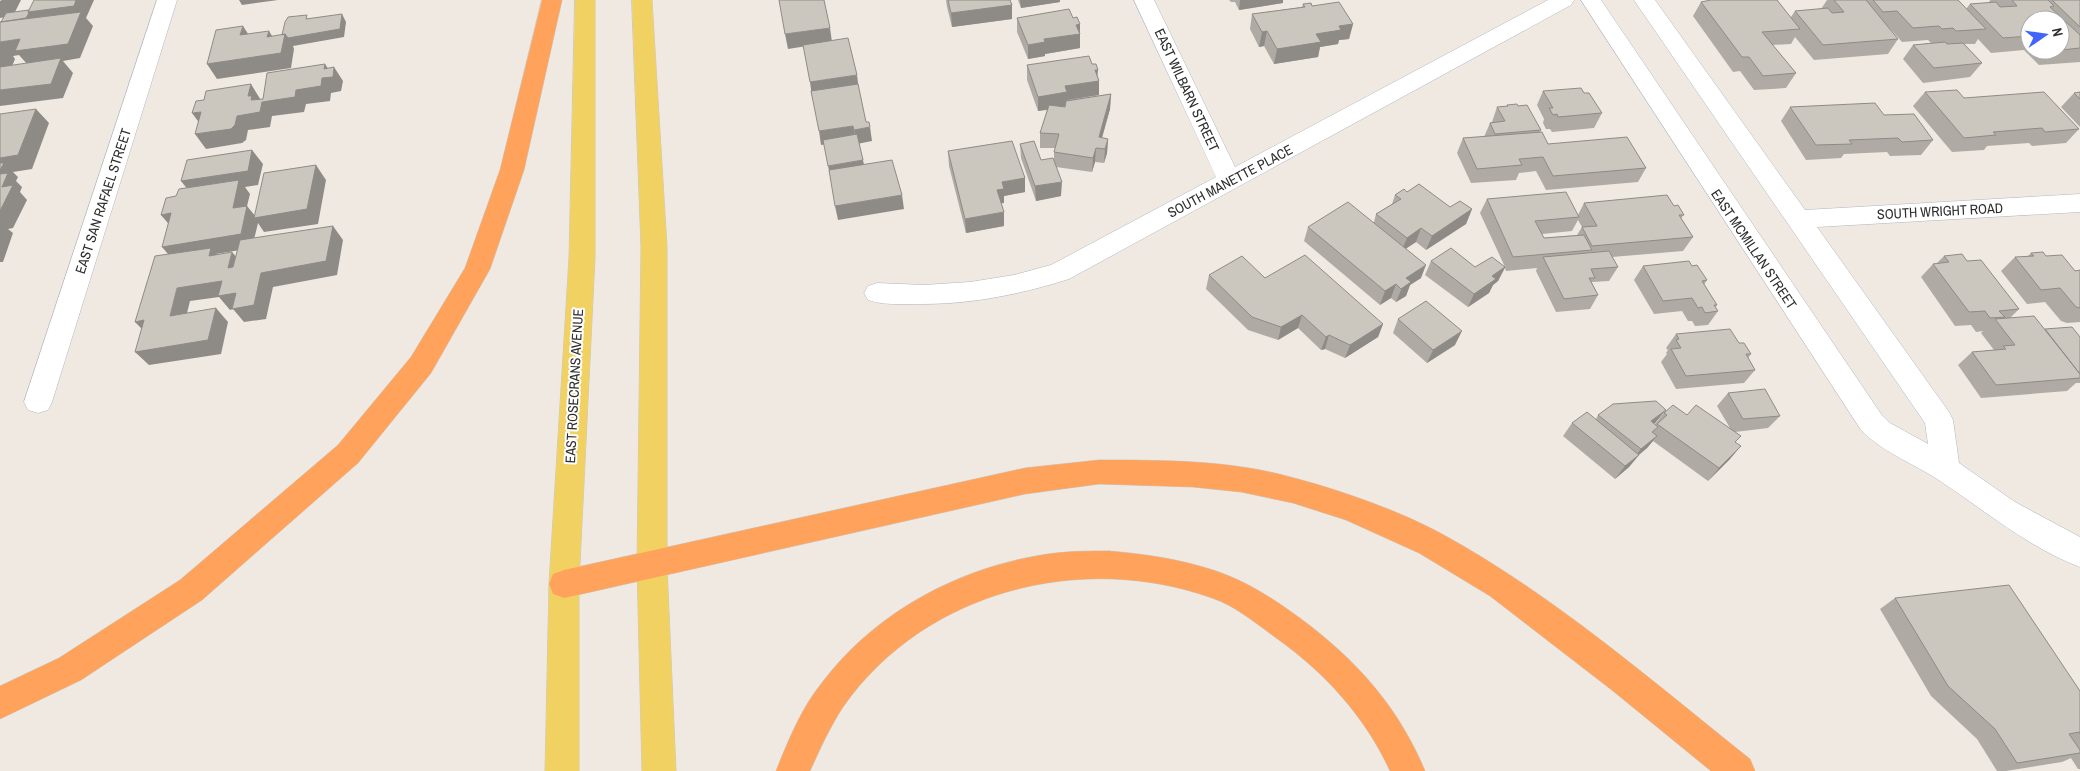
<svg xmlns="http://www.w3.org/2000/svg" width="2080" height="771" font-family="'Archivo Narrow',sans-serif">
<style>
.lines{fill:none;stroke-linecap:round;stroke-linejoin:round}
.minor-casing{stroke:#b4b7c1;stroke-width:1}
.primary-casing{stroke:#c9c9c9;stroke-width:1}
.motorway-casing{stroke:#c9c9c9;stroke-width:1}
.minor{fill:#fff;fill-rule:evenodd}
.primary{fill:#f2d163;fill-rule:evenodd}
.motorway{fill:#ffa35c;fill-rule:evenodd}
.wall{fill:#afaba4;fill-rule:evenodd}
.shaded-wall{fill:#8e8b86}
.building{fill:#cbc7bf;stroke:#8e8b86}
.labels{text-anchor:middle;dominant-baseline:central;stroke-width:4;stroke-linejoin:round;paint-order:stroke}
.street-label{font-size:14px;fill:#2e2e2e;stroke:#fff}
</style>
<rect width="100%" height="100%" fill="#efe9e1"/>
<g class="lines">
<defs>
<path id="minor" d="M 157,0 L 177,0 L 52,402 L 48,410 L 38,413 L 28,410 L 24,402 Z
M 1134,0 L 1154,0 L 1235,167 L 1548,0 L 1574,0 L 1571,5 L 1069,279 C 1018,295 968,305 914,304 C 898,304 883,305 868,300 L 864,293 L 868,286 L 877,283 L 924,285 L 970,282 L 1014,275 L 1051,265 L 1216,177 Z
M 1581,0 L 1601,0 L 1881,414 L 1890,423 L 1928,444 L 1925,423 L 1634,0 L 1655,0 L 1805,210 L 2080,194 L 2080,212 L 1817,227 L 1949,412 L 1953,420 L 1959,463 L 2015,502 L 2080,537 L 2080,567 C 2027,547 1982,508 1934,477 C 1910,462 1881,451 1861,430 Z"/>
<path id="primary" d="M 575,0 L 595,0 L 595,258 L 579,584 L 579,771 L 545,771 L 549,584 L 569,258 Z
M 632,0 L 652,0 L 667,247 L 667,566 L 676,771 L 642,771 L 637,566 L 641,247 Z"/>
<path id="motorway" d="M 542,0 L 562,0 L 524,170 L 490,269 L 431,373 L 358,463 L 202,600 L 81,680 L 0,719 L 0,686 L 59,658 L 180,580 L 338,445 L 411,357 L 465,268 L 500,170 Z
M 1099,460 C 1163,460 1232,460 1294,478 C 1340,490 1400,511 1442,534 C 1552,594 1652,681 1750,759 L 1755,771 L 1711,771 L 1613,691 L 1490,596 L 1419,553 L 1346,520 L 1293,503 L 1241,492 L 1193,487 L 1099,484 L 1025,494 L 564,598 L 553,594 L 549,584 L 553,574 L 564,570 L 1025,468 Z
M 1109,551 C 1145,554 1179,559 1213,570 C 1241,579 1266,594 1290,611 C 1350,653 1397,703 1425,771 L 1390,771 C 1366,718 1326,674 1279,640 C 1258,625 1236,606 1212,598 C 1081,551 924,591 843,707 C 830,727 820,749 810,771 L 776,771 C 788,741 801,709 821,684 C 876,610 965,564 1056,553 C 1073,551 1091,551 1109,551 Z"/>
</defs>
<!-- minor casing -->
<use href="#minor" class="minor-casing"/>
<!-- primary casing -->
<use href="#primary" class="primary-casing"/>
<!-- motorway casing -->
<use href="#motorway" class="motorway-casing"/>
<!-- minor -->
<use href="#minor" class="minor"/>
<!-- primary -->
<use href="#primary" class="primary"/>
<!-- motorway -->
<use href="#motorway" class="motorway"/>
</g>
<!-- wall -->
<path class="wall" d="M 946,0 L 1010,0 L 1012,5 L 1012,19 L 952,27 L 947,7 Z
M 1018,0 L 1060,0 L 1060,2 L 1021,8 Z
M 1229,0 L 1283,0 L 1283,3 L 1239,10 L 1235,2 L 1231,2 Z
M 1827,0 L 1958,0 L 1966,9 L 1970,4 L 1989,3 L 1990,0 L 2080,0 L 2080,62 L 2039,65 L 2024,50 L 1991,53 L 1978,39 L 1975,44 L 1964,44 L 1982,63 L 1970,77 L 1923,83 L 1903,59 L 1913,45 L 1931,43 L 1928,40 L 1902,42 L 1887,25 L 1898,39 L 1888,54 L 1814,60 L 1795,37 L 1791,44 L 1772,45 L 1796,73 L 1786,88 L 1754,90 L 1740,71 L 1733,72 L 1693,16 L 1701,2 L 1791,17 L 1795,11 L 1821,9 ZM 2030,20 L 2060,50 L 2030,50 Z
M 1303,4 L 1312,6 L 1353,24 L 1349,39 L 1339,40 L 1338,44 L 1320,47 L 1318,57 L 1274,64 L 1264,46 L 1259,47 L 1250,29 L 1252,14 L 1302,7 Z
M 1017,18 L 1073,18 L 1080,24 L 1080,48 L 1045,54 L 1045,56 L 1028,59 L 1017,32 Z
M 1027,65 L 1098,77 L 1099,81 L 1099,95 L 1068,100 L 1111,94 L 1110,109 L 1102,138 L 1108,139 L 1107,153 L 1104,163 L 1095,162 L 1092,172 L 1056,167 L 1061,196 L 1036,201 L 1021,158 L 1020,144 L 1041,160 L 1054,161 L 1054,152 L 1055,148 L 1040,148 L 1040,133 L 1047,110 L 1038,111 L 1027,80 Z
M 1543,91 L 1584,93 L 1602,113 L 1594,128 L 1552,132 L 1550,129 L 1546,129 L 1543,123 L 1544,119 L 1537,105 Z
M 1925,92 L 1964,98 L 2079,129 L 2066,143 L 2032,146 L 2029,143 L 1987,146 L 1984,150 L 1952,152 L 1913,106 Z
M 2080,92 L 2080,127 L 2061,107 L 2074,93 Z
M 1507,105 L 1518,106 L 1541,130 L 1540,132 L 1548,144 L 1646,168 L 1638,182 L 1546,190 L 1536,171 L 1519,173 L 1516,180 L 1471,183 L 1457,153 L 1463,138 L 1484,137 L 1490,123 L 1492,122 L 1497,107 L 1506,107 Z
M 1790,107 L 1884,115 L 1933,140 L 1921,155 L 1890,156 L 1887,152 L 1844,154 L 1841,158 L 1806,160 L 1781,121 Z
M 948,151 L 1025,192 L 1004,196 L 1004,203 L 1001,203 L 1004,226 L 966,233 L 949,166 Z
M 1407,192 L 1450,207 L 1472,209 L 1466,224 L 1426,250 L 1416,242 L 1406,248 L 1421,278 L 1410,285 L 1406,296 L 1396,302 L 1391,298 L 1380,305 L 1304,241 L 1308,227 L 1374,222 L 1376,214 L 1392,204 L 1395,195 Z
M 1487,199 L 1578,215 L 1584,203 L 1674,206 L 1684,215 L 1681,218 L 1693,237 L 1683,251 L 1612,257 L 1618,267 L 1609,281 L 1592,282 L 1592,283 L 1598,295 L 1590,309 L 1556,312 L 1536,271 L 1537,268 L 1506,271 L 1505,268 L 1498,281 L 1493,285 L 1489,293 L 1468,307 L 1425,275 L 1431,261 L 1475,267 L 1505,267 L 1480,213 ZM 1578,220 L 1582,227 L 1577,235 L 1544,238 L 1542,234 L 1572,231 Z
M 2031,253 L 2046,256 L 2075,271 L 2080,270 L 2080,322 L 2067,323 L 2061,321 L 2045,302 L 2027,304 L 2001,271 L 2015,257 L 2027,257 Z
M 1944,256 L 1967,261 L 2019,309 L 2010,318 L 2045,329 L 2080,337 L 2080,383 L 2076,383 L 2067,391 L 1981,398 L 1958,365 L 1972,352 L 1994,350 L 1981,333 L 1983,331 L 1976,332 L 1971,325 L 1955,326 L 1921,277 L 1933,264 L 1937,263 Z
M 1643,266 L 1692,266 L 1707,280 L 1704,285 L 1717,305 L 1715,308 L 1718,311 L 1708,325 L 1695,326 L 1692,321 L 1688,321 L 1682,311 L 1654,314 L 1634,280 Z
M 1209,275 L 1265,278 L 1383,324 L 1378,337 L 1345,358 L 1325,349 L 1321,350 L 1298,328 L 1278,340 L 1248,330 L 1206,289 Z
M 1398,319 L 1455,345 L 1427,363 L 1393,333 Z
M 1676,334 L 1739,343 L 1751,354 L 1748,358 L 1755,370 L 1744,383 L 1676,389 L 1661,362 L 1667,354 L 1666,353 L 1668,350 L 1666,348 Z
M 1728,393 L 1780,416 L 1768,428 L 1735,432 L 1735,443 L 1730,459 L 1708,481 L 1653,441 L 1647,448 L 1639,455 L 1629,467 L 1615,479 L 1563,436 L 1572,423 L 1596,419 L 1598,415 L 1656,422 L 1654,424 L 1655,424 L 1664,413 L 1687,415 L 1730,428 L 1717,406 Z
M 1895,598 L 2080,691 L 2080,769 L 2078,769 L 2071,758 L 2062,762 L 2006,771 L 1997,771 L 1977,739 L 1931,696 L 1880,609 Z"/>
<!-- shaded-wall -->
<path class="shaded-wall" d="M 2,0 L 21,0 L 13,16 L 0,18 L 0,1 Z
M 76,0 L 94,0 L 86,18 L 93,26 L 80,58 L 63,61 L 73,73 L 63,98 L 0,106 L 0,90 L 28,65 L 19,55 L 13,56 L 15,59 L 8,76 L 0,77 L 0,42 L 20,39 L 68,44 L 6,34 L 28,12 Z
M 239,0 L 278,0 L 242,5 Z
M 1020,0 L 1060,0 L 1060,2 L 1021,8 Z
M 1240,0 L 1283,0 L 1283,3 L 1239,10 Z
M 1012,5 L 1012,19 L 952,27 L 951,13 Z
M 342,14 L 346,22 L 344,37 L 293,46 L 294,49 L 291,68 L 217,79 L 207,64 L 285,34 Z
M 1080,24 L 1080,48 L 1045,54 L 1045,56 L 1028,59 L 1028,45 L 1044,39 L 1076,25 Z
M 1353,24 L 1349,39 L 1339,40 L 1338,44 L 1320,47 L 1318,57 L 1274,64 L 1277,49 L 1316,34 L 1339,26 Z
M 243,26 L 252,40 L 240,35 Z
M 830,28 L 832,42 L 788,49 L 785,34 Z
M 269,31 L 278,46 L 267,37 Z
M 1267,31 L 1264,46 L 1259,47 L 1262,32 Z
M 325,64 L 333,76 L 334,67 L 343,81 L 341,91 L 331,93 L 330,101 L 306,104 L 304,112 L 272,116 L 270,127 L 248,130 L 246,140 L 242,143 L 206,149 L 195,134 L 237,116 L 251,84 L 262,102 L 296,90 L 324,69 Z
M 1095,70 L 1098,70 L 1097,81 L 1099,81 L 1099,95 L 1067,100 L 1067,106 L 1038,111 L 1038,97 L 1065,86 Z
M 857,75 L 859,90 L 812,97 L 810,82 Z
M 1111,94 L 1110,109 L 1099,148 L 1099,137 Z
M 36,109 L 49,123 L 32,169 L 13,172 L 18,177 L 16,181 L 22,187 L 20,192 L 27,200 L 13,228 L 8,229 L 13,233 L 3,262 L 0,262 L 0,211 L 2,187 L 0,176 L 0,158 Z
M 201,112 L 203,128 L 192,113 Z
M 853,126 L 856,140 L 821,145 L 819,131 Z
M 870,127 L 872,141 L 857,144 L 854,130 Z
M 1108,139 L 1107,153 L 1104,163 L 1105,149 Z
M 1096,148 L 1095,162 L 1092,172 L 1093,158 Z
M 252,150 L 263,164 L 258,185 L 245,187 L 250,194 L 247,206 L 256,217 L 316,165 L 326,180 L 318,224 L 264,232 L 258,223 L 252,248 L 216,254 L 223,262 L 174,261 L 162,247 L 193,196 L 181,181 Z
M 863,160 L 866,174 L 831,180 L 828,166 Z
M 1025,178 L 1025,192 L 1004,196 L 1004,203 L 997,204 L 997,190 L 1002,182 Z
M 1062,182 L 1061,196 L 1036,201 L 1035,186 Z
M 902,195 L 904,209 L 838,220 L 835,206 Z
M 1472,209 L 1466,224 L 1426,250 L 1432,236 Z
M 1004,212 L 1004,226 L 966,233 L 965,219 Z
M 171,213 L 173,229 L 161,215 Z
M 333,226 L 343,240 L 337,275 L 273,287 L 266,319 L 244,322 L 233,309 L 230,310 L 219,297 L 190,301 L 183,329 L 170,316 L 177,288 L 261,273 Z
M 1421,228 L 1416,242 L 1401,252 L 1407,238 Z
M 232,252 L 244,266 L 228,268 Z
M 1426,265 L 1421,278 L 1410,285 L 1406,296 L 1396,302 L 1406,278 Z
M 1505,267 L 1498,281 L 1493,285 L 1489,293 L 1468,307 L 1474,294 L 1492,276 Z
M 1396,284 L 1391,298 L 1380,305 L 1385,291 Z
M 216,308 L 228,322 L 221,354 L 149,365 L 135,352 Z
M 1302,315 L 1298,328 L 1278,340 L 1281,327 Z
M 144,320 L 148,335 L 135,322 Z
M 1383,324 L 1378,337 L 1345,358 L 1350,345 Z
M 1462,331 L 1455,345 L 1427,363 L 1433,350 Z
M 1329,335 L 1325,349 L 1321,350 L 1326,337 Z
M 1666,410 L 1656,422 L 1642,434 L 1651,421 Z
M 1657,436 L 1647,448 L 1631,461 L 1641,449 Z
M 1741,446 L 1730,459 L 1708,481 L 1719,468 Z
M 1639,455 L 1629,467 L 1615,479 L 1625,466 Z"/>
<!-- building -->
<path class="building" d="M 34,0 L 76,0 L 74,6 L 28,12 Z
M 779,0 L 824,0 L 830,28 L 785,34 Z
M 948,0 L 1010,0 L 1012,5 L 951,13 Z
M 1711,0 L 1777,0 L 1800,29 L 1762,32 L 1796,73 L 1763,76 L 1749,57 L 1742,57 L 1701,2 Z
M 1834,0 L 1866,0 L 1898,39 L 1823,45 L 1795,11 L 1828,8 L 1832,13 L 1844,12 Z
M 1873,0 L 1958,0 L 1986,29 L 1956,31 L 1953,28 L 1942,29 L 1939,26 L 1913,28 L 1897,11 L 1883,12 Z
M 2012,0 L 2048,0 L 2054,6 L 2050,7 L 2080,35 L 2080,48 L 2052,51 L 2051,50 L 2060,50 L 2060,20 L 2030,20 L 2030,36 L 2003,38 L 1970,4 L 1996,2 L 2000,7 L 2017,6 Z
M 2052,0 L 2080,0 L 2080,27 Z
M 1339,2 L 1353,24 L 1339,26 L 1341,30 L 1316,34 L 1321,42 L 1277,49 L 1267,31 L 1262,32 L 1252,14 L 1305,7 L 1303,4 L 1311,3 L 1312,6 Z
M 1069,9 L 1073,18 L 1077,17 L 1080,24 L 1076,25 L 1080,34 L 1044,39 L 1045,42 L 1028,45 L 1017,18 Z
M 29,10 L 28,12 L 29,13 L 26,18 L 1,22 L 6,13 Z
M 81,12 L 68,44 L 15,51 L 20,39 L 0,42 L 0,22 Z
M 342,14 L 340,29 L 288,38 L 285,34 L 282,35 L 285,22 L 288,17 L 307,15 L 306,19 Z
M 243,26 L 240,35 L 269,31 L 267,37 L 285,34 L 281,53 L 207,64 L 216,30 Z
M 848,38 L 857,75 L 810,82 L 803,45 Z
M 1945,42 L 1947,44 L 1963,43 L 1982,63 L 1934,68 L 1913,45 Z
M 1089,56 L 1092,64 L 1096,64 L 1098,70 L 1095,70 L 1099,81 L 1065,86 L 1067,92 L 1038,97 L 1027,65 Z
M 61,58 L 51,84 L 0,90 L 0,67 Z
M 325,64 L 324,69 L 334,67 L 333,77 L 322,78 L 321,86 L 296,90 L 295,97 L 262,102 L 260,112 L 237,116 L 235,125 L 231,129 L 195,134 L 201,112 L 192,113 L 196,101 L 204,100 L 206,91 L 251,84 L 248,96 L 252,96 L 251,100 L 263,99 L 267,73 Z
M 858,84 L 866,122 L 869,122 L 870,127 L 854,130 L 853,126 L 819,131 L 811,91 Z
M 1581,88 L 1584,93 L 1589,93 L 1602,113 L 1558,117 L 1557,114 L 1553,115 L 1549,108 L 1553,108 L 1543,91 Z
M 1957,90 L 1964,98 L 2044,92 L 2079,129 L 2045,132 L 2042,128 L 1993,132 L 1996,135 L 1964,138 L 1925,92 Z
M 2080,92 L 2080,99 L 2074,93 Z
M 1111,94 L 1099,137 L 1108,139 L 1105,149 L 1096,148 L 1093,158 L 1054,152 L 1059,134 L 1040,133 L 1049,105 L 1065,107 L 1066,101 Z
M 1875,103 L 1884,115 L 1914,114 L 1933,140 L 1902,142 L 1898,138 L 1849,140 L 1852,144 L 1816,145 L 1790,107 Z
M 1517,104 L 1518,106 L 1527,105 L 1541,130 L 1495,134 L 1490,123 L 1505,121 L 1497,107 L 1508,106 L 1507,105 Z
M 36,109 L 18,155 L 0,158 L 0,114 Z
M 1542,132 L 1548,144 L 1627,137 L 1646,168 L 1553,176 L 1543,157 L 1519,159 L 1522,165 L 1477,169 L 1463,138 Z
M 857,134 L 863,160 L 828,166 L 823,140 Z
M 1012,141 L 1025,178 L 1002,182 L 1004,189 L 997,190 L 1004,212 L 965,219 L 948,151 Z
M 1034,141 L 1041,160 L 1053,158 L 1062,182 L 1035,186 L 1020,144 Z
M 252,150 L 248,171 L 181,181 L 187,160 Z
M 892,160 L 902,195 L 835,206 L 829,170 Z
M 0,163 L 4,163 L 0,170 Z
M 316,165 L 307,209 L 254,218 L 264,173 Z
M 8,173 L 2,187 L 13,185 L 0,211 L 0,174 Z
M 239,180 L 233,208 L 247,206 L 241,234 L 162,247 L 171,213 L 161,215 L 166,198 L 176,196 L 179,189 Z
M 1419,184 L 1450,207 L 1460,201 L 1472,209 L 1432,236 L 1421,228 L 1407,238 L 1376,214 L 1401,199 L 1395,195 L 1404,189 L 1407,192 Z
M 1566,192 L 1579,217 L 1535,221 L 1544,238 L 1584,235 L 1592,250 L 1513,257 L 1487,199 Z
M 1667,195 L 1674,206 L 1678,205 L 1684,215 L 1679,215 L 1693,237 L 1592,246 L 1582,227 L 1597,226 L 1584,203 Z
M 1348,202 L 1426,265 L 1406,278 L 1411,282 L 1401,289 L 1396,284 L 1385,291 L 1308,227 Z
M 333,226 L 326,261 L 261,273 L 254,305 L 232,309 L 236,293 L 218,296 L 222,281 L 177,288 L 170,316 L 216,308 L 208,340 L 135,352 L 144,320 L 135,322 L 155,256 L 211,248 L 209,256 L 232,252 L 228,268 L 233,267 L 240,240 Z
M 1451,248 L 1475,267 L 1492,257 L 1505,267 L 1492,276 L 1496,279 L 1474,294 L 1431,261 Z
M 1609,251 L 1618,267 L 1591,269 L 1595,278 L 1589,278 L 1598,295 L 1564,299 L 1543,257 Z
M 2043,252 L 2046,256 L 2062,255 L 2075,271 L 2080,270 L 2080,308 L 2076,307 L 2060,288 L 2041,290 L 2015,257 L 2034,256 L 2031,253 Z
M 1962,254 L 1967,261 L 1981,260 L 2019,309 L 1999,311 L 2005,317 L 1990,318 L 1985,311 L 1969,312 L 1933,264 L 1949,262 L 1944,256 Z
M 1305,255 L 1383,324 L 1350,345 L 1329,335 L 1326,337 L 1302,315 L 1281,327 L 1252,317 L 1209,275 L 1242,256 L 1265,278 Z
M 1689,261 L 1692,266 L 1697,265 L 1707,280 L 1702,281 L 1717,305 L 1714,305 L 1718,311 L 1705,313 L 1702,307 L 1698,308 L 1692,298 L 1663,301 L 1643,266 Z
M 1426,301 L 1462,331 L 1433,350 L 1398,319 Z
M 2034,316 L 2080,374 L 2080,378 L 1996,385 L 1972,352 L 2006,349 L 2003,346 L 2015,345 L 1995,319 Z
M 2072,327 L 2080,337 L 2080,374 L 2045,329 Z
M 1730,329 L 1739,343 L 1744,343 L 1751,354 L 1746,354 L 1755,370 L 1686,376 L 1671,349 L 1681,348 L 1676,340 L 1679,339 L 1676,334 Z
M 1765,389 L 1780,416 L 1743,419 L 1728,393 Z
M 1656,401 L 1666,410 L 1651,421 L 1658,427 L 1652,432 L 1657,436 L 1641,449 L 1598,415 L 1613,404 Z
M 1673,405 L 1687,415 L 1696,405 L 1741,436 L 1735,442 L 1741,446 L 1719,468 L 1657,424 L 1667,415 L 1664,413 Z
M 1587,412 L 1639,455 L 1625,466 L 1572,423 Z
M 2009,585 L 2080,691 L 2080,734 L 2079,732 L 2069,734 L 2080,750 L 2080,753 L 2017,763 L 1995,729 L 1948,686 L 1895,598 Z"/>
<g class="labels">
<!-- street labels -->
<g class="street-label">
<text transform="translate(1187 90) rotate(65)">EAST WILBARN STREET</text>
<text transform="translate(1230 181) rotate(-28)">SOUTH MANETTE PLACE</text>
<text transform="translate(103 201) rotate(-72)">EAST SAN RAFAEL STREET</text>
<text transform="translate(1940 211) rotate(-3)">SOUTH WRIGHT ROAD</text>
<text transform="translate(1754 249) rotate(56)">EAST MCMILLAN STREET</text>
<text transform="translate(574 386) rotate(-87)">EAST ROSECRANS AVENUE</text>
</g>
</g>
<!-- north arrow -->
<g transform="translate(2045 35) rotate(77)"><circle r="24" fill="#ffffff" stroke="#ababab"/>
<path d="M0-4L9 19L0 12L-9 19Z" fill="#4264fb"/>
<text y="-8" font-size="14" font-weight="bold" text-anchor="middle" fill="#2e2e2e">N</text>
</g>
</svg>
